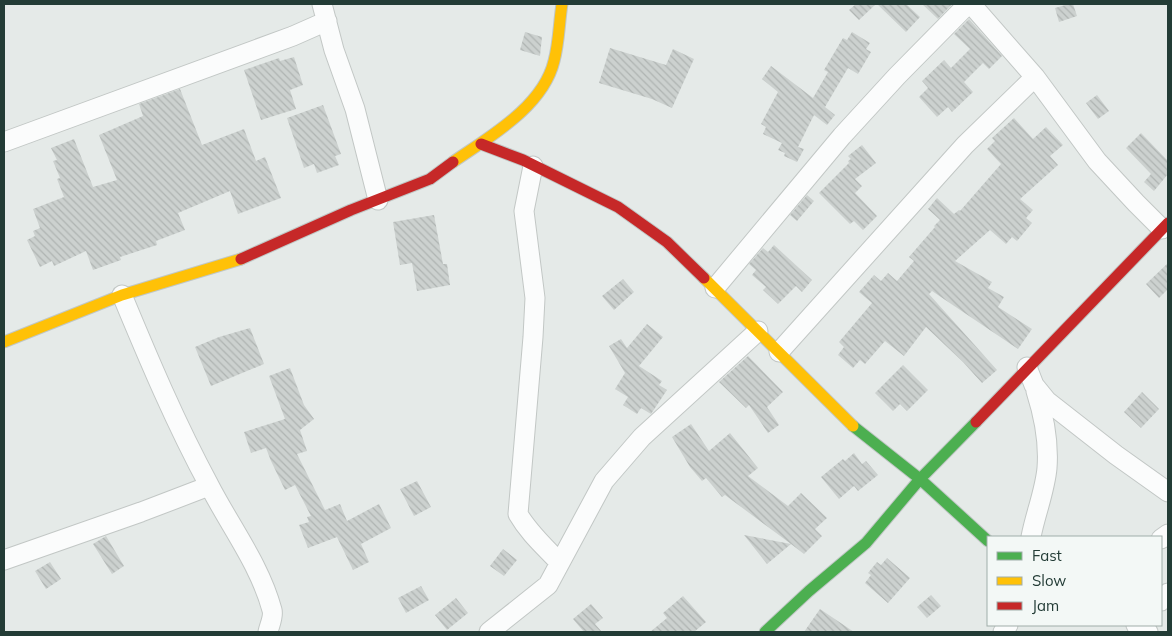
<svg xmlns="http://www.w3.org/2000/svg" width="1172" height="636" font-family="Mulish,sans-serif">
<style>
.building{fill:url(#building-back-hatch)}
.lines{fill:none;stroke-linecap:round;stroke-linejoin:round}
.street-casing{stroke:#c2c7c5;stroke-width:21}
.fast-casing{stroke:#c0c7c5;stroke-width:13}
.slow-casing{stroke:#c0c7c5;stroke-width:13}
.jam-casing{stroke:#c0c7c5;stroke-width:13}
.street{stroke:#fbfcfc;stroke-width:19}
.fast{stroke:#4caf50;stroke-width:11}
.slow{stroke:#ffc107;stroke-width:11}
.jam{stroke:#c62828;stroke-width:11}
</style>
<defs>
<pattern id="building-back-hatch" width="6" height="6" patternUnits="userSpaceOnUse" patternTransform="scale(1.25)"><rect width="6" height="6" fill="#ccd1cf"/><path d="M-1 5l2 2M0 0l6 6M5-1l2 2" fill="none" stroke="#afb4b2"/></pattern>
</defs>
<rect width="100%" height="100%" fill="#e5eae8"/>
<!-- building -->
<path class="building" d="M 856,4 L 876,4 L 859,20 L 849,10 Z
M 877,4 L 906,4 L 920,17 L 906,32 Z
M 922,4 L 952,4 L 938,19 Z
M 1069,4 L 1073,4 L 1077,16 L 1059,22 L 1055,8 Z
M 969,19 L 1002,56 L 989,69 L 983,63 L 964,82 L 973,92 L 952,112 L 948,107 L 937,117 L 919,97 L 928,88 L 922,81 L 944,60 L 951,68 L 970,49 L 954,34 Z
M 525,32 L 542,37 L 540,56 L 520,50 Z
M 852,32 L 870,43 L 866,49 L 871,52 L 858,74 L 848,68 L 825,107 L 835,115 L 827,125 L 814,115 L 798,147 L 804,149 L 797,162 L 784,156 L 785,153 L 778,150 L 782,143 L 763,134 L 766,127 L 761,124 L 778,92 L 762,79 L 771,66 L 813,98 L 828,72 L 824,70 L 843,38 L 847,40 Z
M 610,48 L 666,65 L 673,49 L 694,59 L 672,108 L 652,99 L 599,83 Z
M 294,57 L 303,85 L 290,90 L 296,109 L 261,120 L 244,70 L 279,58 L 280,61 Z
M 180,89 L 202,145 L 244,129 L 256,161 L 265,157 L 281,198 L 238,214 L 230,191 L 178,213 L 185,230 L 156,241 L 157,245 L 120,257 L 121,260 L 93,270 L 86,251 L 54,266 L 52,261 L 40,267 L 27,240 L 35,236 L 33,231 L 40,228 L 33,209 L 64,197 L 57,179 L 60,178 L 53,161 L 57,160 L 51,148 L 74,139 L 93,187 L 117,180 L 99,135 L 143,116 L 139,104 Z
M 1097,95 L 1109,111 L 1098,119 L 1086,103 Z
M 323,105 L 341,154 L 335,156 L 339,165 L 317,173 L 314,164 L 304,168 L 287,118 Z
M 1014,118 L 1033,139 L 1046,127 L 1063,145 L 1050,156 L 1058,165 L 1020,199 L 1033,210 L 1026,218 L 1032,223 L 1017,241 L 1012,237 L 1006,244 L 990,230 L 955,261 L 992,282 L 988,288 L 1004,297 L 998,307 L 1032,329 L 1018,349 L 932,291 L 929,294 L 997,370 L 982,383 L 963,362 L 926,327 L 904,356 L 885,341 L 865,364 L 860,360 L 853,368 L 838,355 L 844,347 L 839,342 L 872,303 L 859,292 L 874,275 L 881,281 L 888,273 L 897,281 L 914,261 L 909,257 L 935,227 L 934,226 L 940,220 L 928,209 L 937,198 L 954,214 L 959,210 L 960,211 L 1001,164 L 987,149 L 995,141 L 992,138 Z
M 1141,133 L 1168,161 L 1168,174 L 1154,191 L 1144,182 L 1151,174 L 1126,148 Z
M 862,145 L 876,163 L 855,179 L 862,186 L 855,193 L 877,216 L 863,230 L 854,221 L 850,224 L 819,193 L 849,163 L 848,161 L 851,159 L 848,156 Z
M 807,195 L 814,201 L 797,221 L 790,215 Z
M 434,215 L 443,264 L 447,264 L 450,285 L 417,291 L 412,263 L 400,265 L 393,222 Z
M 774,245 L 812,280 L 802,292 L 796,286 L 778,304 L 763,290 L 766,287 L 752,275 L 756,270 L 749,264 L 763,248 L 768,252 Z
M 1168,263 L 1168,289 L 1159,298 L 1146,284 Z
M 623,279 L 634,292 L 614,310 L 602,296 Z
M 647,324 L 663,337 L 639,366 L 662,381 L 659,385 L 667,390 L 651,414 L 641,408 L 637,414 L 623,405 L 628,397 L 615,389 L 625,373 L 609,346 L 621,339 L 627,348 Z
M 250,328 L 264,364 L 211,386 L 195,347 L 219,337 Z
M 748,356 L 783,392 L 767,407 L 779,425 L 768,433 L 749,405 L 746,408 L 719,382 Z
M 903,365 L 928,390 L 907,411 L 900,404 L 893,411 L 875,393 Z
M 290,368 L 304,405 L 314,419 L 300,430 L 307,451 L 297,454 L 325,510 L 340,504 L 347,521 L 379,504 L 391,528 L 361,544 L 369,562 L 353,570 L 337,537 L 308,548 L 299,525 L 309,522 L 307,517 L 311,516 L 295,485 L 285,490 L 271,461 L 266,448 L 251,453 L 244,432 L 285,419 L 269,376 Z
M 1142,392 L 1159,409 L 1141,428 L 1124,412 Z
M 691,424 L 709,451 L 730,433 L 758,468 L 748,476 L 788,506 L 801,493 L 827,518 L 815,529 L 822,536 L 804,554 L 791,544 L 767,564 L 744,535 L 791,544 L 725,495 L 722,497 L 706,478 L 702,481 L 690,467 L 672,437 Z
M 854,453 L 862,464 L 866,461 L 878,475 L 858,491 L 854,486 L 839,499 L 821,477 L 843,459 L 845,461 Z
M 417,481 L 431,507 L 414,516 L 400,489 Z
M 106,536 L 124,566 L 112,574 L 93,544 Z
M 503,549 L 517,560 L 504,576 L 490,566 Z
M 887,558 L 910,578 L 888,603 L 865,583 L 871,575 L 868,573 L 877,562 L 881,565 Z
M 50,562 L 61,579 L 46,589 L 35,571 Z
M 421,586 L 429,600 L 406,613 L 398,598 Z
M 931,595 L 941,606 L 927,618 L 917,607 Z
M 683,596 L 706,622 L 694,632 L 650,632 L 667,618 L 663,613 Z
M 456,598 L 468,613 L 447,630 L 435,615 Z
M 591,604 L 603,618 L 595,624 L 602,632 L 584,632 L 573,619 Z
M 820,609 L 854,632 L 804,632 Z"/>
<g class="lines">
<defs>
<path id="street" d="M 322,4 L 334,50 L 355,109 L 378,200
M 971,4 L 1035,77 L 1097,161 L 1136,203 L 1162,229
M 4,142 L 293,36 L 327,21
M 533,166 L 524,211 L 535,298 L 533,337 L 518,514 C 529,533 544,546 559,562
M 715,288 L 842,136 L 897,76 L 968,4
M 122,295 C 149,360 176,424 209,485 C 230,526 260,565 272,610 C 274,617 269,626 268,632
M 779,352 L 965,145 L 1035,77
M 1027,367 L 1034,385 L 1047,401 L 1116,455 L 1168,492
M 1031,537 C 1035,515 1045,491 1047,468 C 1049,442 1044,416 1036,391
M 1161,539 L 1168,534
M 4,560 L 141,512 L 209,486
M 1161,601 L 1168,593
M 1136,625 L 1148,632
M 489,632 L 548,585 L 604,481 L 642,437 L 758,331
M 1003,632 L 1008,625"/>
<path id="fast" d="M 853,426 L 920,479 L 988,541
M 765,632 L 809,591 L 866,543 L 920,479 L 976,422"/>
<path id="slow" d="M 453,162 C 489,137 543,107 554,61 C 559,43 559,23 562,4
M 704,278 L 853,426
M 4,342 L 122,295 L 241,259"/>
<path id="jam" d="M 481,144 L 523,160 L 618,207 L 667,242 L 704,278
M 241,259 L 351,210 L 430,179 L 453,162
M 976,422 L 1168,223"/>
</defs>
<!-- street casing -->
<use href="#street" class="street-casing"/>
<!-- fast casing -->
<use href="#fast" class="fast-casing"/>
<!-- slow casing -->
<use href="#slow" class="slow-casing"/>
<!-- jam casing -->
<use href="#jam" class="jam-casing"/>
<!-- street -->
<use href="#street" class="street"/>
<!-- fast -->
<use href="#fast" class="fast"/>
<!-- slow -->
<use href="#slow" class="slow"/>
<!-- jam -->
<use href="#jam" class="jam"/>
</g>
<!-- border -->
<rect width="1172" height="636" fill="none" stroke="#233c36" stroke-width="10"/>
<!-- legend -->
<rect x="987" y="536" width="175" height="90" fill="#f3f8f6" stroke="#a0ada9"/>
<rect x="997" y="552" width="25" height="8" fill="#4caf50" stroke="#a0ada9"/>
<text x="1032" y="561" font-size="15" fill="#233c36">Fast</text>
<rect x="997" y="577" width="25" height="8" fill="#ffc107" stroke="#a0ada9"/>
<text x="1032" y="586" font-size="15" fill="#233c36">Slow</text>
<rect x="997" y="602" width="25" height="8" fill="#c62828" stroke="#a0ada9"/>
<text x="1032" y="611" font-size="15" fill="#233c36">Jam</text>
</svg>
